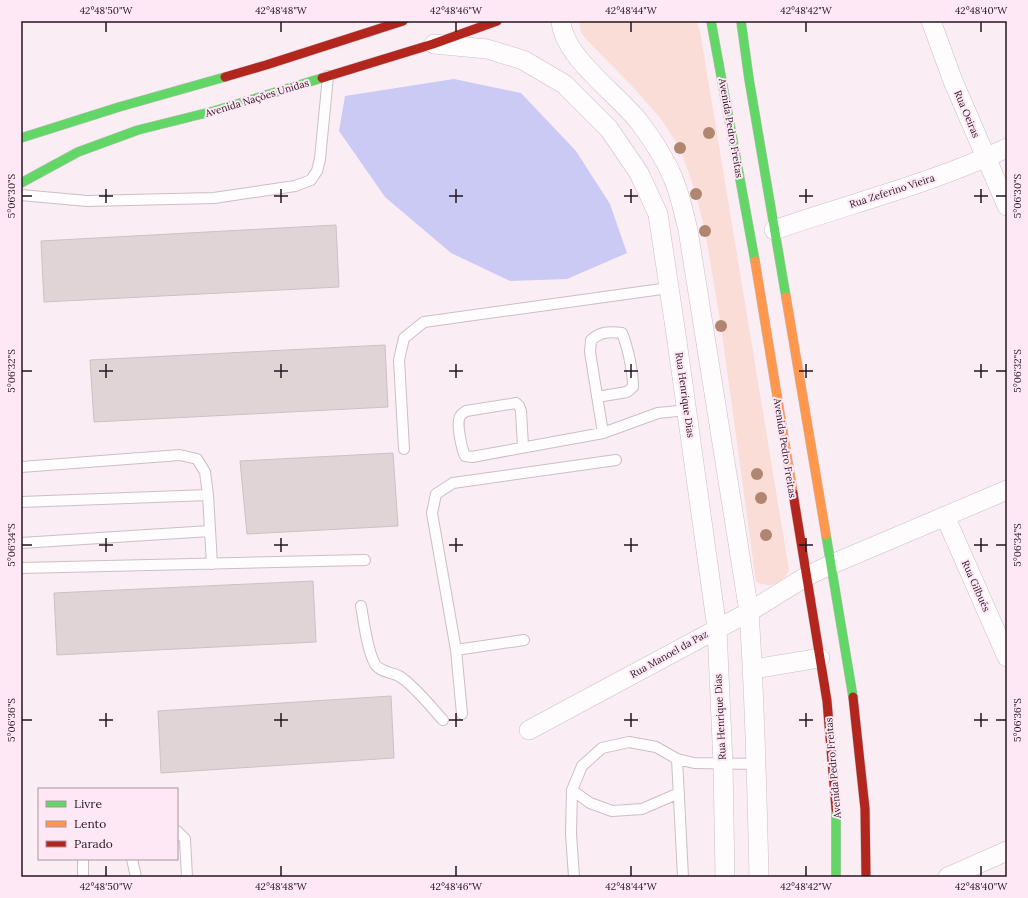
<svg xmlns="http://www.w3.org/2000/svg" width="1028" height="898" font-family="Lora,serif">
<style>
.green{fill:#f9ddd6}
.water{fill:#cacaf5}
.building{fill:#e1d4d7;stroke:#cec0c4}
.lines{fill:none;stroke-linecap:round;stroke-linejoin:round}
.lane-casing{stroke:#cbbfc6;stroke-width:12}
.street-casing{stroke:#cbbfc6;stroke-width:20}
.fast-casing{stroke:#cbbfc6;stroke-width:10}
.slow-casing{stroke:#cbbfc6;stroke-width:10}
.jam-casing{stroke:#cbbfc6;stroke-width:10}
.lane{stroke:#fefcfd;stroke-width:10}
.street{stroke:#fefcfd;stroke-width:19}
.fast{stroke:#63d668;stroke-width:9}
.slow{stroke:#ff974d;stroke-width:9}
.jam{stroke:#b3261e;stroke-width:9}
.tree{fill:#b18671}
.ticks{fill:none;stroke:#23161e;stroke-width:1.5}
.labels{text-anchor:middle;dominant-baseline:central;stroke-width:4;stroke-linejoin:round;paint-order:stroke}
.street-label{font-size:10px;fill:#23161e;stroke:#ffe8f5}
.neatline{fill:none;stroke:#23161e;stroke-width:1.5}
.ticks-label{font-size:10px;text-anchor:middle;fill:#23161e}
</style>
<rect width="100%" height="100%" fill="#faedf4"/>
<!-- green -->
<path class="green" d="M 579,21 L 696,21 L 700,31 L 789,570 C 782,585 770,588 756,582 L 721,326 L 705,231 L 696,194 L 680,148 L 661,119 L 632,86 L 585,38 L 581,32 Z"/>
<!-- water -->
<path class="water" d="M 454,79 L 521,93 L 576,151 L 610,204 L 627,253 L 567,279 L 510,281 L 451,253 L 385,197 L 339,131 L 345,96 Z"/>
<!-- building -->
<path class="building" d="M 336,225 L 339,287 L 44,302 L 41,241 Z
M 385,345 L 388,407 L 94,422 L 90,360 Z
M 393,453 L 398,526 L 247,534 L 240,461 Z
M 313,581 L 316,642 L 57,655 L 54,593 Z
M 391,696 L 394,758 L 161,773 L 158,711 Z"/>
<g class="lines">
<defs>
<path id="lane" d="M 21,195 L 87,201 L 214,198 L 295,186 L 311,180 L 317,171 L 320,159 L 328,76
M 597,397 L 627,392 L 633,387 C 633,371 628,348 622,333 C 609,331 600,332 591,340 L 590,352 L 603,433
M 523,447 L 521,411 L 519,406 L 516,403 L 466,411 C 465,412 461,414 461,415 C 455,421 462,449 465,456 L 472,457 L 603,433 L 658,413 L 687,410
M 404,449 L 399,360 L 404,338 L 424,322 L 669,288
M 21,467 L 180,455 L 197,459 L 205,472 L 208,495 L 212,564
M 21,502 L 208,495
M 21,543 L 210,531
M 21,568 L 365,560
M 361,606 C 364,622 367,650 375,664 C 380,672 391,672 399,676 C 414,685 431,707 443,720
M 456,650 L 432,513 L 436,494 L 453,483 L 616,460
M 462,714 L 456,650 L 524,640
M 677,759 L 683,877
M 572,790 L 590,803 L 612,811 L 642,809 L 679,793
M 177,831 L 185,839 L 187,877
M 132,859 L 136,877
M 83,877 L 83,859
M 574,877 L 571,834 L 572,790 L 582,766 L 602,748 L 629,742 L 656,747 L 677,759 L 694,763 L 757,764"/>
<path id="street" d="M 561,21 C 563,57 619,95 640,123 C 652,139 668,164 675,183 C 681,198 684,215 688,230 L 749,612 C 755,700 757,788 759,877
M 931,21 L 953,81 L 1007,206
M 434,44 L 487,49 L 523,60 L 564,84 L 609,129 L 639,173 L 658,214 L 677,341 L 717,629 L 723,764 L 725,877
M 774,230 C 852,203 933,183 1007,148
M 945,516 L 1007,657
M 753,669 L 820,658
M 529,730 L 749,612 L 807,576 L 830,565 L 1007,490
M 948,877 L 1007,851"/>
<path id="fast" d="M 711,21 L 755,261
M 741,21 L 749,79 L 786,297
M 21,138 L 119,107 L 225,77
M 21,183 L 78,152 L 138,130 L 214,111 L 322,78
M 826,535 L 853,697
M 836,877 L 836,809"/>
<path id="slow" d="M 755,261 L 793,493
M 786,297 L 826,535"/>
<path id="jam" d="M 225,77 L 266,65 L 403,21
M 322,78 L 433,44 L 497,21
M 793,493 L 827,701 L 836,809
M 853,697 L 865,809 L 866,877"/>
</defs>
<!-- lane casing -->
<use href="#lane" class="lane-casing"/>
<!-- street casing -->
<use href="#street" class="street-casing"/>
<!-- fast casing -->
<use href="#fast" class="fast-casing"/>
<!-- slow casing -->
<use href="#slow" class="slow-casing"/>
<!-- jam casing -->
<use href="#jam" class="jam-casing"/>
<!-- lane -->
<use href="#lane" class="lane"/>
<!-- street -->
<use href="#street" class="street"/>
<!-- fast -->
<use href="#fast" class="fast"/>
<!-- slow -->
<use href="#slow" class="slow"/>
<!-- jam -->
<use href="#jam" class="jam"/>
</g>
<!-- trees -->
<g class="tree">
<circle cx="709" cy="133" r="6"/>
<circle cx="680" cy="148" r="6"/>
<circle cx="696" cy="194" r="6"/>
<circle cx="705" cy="231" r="6"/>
<circle cx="721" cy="326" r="6"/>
<circle cx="757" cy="474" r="6"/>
<circle cx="761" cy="498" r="6"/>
<circle cx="766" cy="535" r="6"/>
</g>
<!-- ticks -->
<path class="ticks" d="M 106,22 L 106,32M 281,22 L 281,32M 456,22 L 456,32M 631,22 L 631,32M 806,22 L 806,32M 981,22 L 981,32M 106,189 L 106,203M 281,189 L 281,203M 456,189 L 456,203M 631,189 L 631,203M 806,189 L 806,203M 981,189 L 981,203M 22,196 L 32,196M 99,196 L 113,196M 274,196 L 288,196M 449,196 L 463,196M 624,196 L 638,196M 799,196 L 813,196M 974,196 L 988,196M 996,196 L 1006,196M 106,364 L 106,378M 281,364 L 281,378M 456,364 L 456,378M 631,364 L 631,378M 806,364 L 806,378M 981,364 L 981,378M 22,371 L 32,371M 99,371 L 113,371M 274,371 L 288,371M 449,371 L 463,371M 624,371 L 638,371M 799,371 L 813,371M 974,371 L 988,371M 996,371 L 1006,371M 106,538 L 106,552M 281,538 L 281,552M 456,538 L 456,552M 631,538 L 631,552M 806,538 L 806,552M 981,538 L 981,552M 22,545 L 32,545M 99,545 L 113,545M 274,545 L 288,545M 449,545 L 463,545M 624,545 L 638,545M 799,545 L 813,545M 974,545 L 988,545M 996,545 L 1006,545M 106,713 L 106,727M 281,713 L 281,727M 456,713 L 456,727M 631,713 L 631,727M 806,713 L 806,727M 981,713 L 981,727M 22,720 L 32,720M 99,720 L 113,720M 274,720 L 288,720M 449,720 L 463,720M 624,720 L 638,720M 799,720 L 813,720M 974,720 L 988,720M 996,720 L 1006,720M 106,866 L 106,876M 281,866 L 281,876M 456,866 L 456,876M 631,866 L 631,876M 806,866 L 806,876M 981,866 L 981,876"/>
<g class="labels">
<!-- street labels -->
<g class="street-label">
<text transform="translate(257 98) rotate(-17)">Avenida Nações Unidas</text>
<text transform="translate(967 114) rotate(67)">Rua Oeiras</text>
<text transform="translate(731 128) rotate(80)">Avenida Pedro Freitas</text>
<text transform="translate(892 191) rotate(-18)">Rua Zeferino Vieira</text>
<text transform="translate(685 395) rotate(82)">Rua Henrique Dias</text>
<text transform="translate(785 448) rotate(81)">Avenida Pedro Freitas</text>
<text transform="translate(976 586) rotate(66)">Rua Gilbués</text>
<text transform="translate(669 654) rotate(-29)">Rua Manoel da Paz</text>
<text transform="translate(720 717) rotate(-93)">Rua Henrique Dias</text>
<text transform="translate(833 768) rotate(-95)">Avenida Pedro Freitas</text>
</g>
</g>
<!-- border -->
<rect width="1028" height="898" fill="none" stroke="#ffe8f5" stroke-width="44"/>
<!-- legend -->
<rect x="38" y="788" width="140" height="72" fill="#ffe8f5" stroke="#a7949f"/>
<rect x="46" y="801" width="20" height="6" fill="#63d668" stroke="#a7949f"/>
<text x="74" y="808" font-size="12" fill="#23161e">Livre</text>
<rect x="46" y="821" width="20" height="6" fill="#ff974d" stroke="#a7949f"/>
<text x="74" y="828" font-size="12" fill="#23161e">Lento</text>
<rect x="46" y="841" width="20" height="6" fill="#b3261e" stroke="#a7949f"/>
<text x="74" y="848" font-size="12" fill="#23161e">Parado</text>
<rect x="22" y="22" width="984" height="854" class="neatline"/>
<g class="ticks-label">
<text x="106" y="14">42°48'50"W</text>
<text x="281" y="14">42°48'48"W</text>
<text x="456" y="14">42°48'46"W</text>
<text x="631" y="14">42°48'44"W</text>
<text x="806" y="14">42°48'42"W</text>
<text x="981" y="14">42°48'40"W</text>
<text transform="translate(11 196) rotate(-90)" y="4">5°06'30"S</text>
<text transform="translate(1017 196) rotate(-90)" y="4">5°06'30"S</text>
<text transform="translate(11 371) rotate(-90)" y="4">5°06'32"S</text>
<text transform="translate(1017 371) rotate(-90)" y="4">5°06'32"S</text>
<text transform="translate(11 545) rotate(-90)" y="4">5°06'34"S</text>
<text transform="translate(1017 545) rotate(-90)" y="4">5°06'34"S</text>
<text transform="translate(11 720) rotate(-90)" y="4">5°06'36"S</text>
<text transform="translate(1017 720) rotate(-90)" y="4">5°06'36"S</text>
<text x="106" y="890">42°48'50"W</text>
<text x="281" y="890">42°48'48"W</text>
<text x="456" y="890">42°48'46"W</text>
<text x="631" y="890">42°48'44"W</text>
<text x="806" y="890">42°48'42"W</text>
<text x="981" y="890">42°48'40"W</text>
</g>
</svg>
